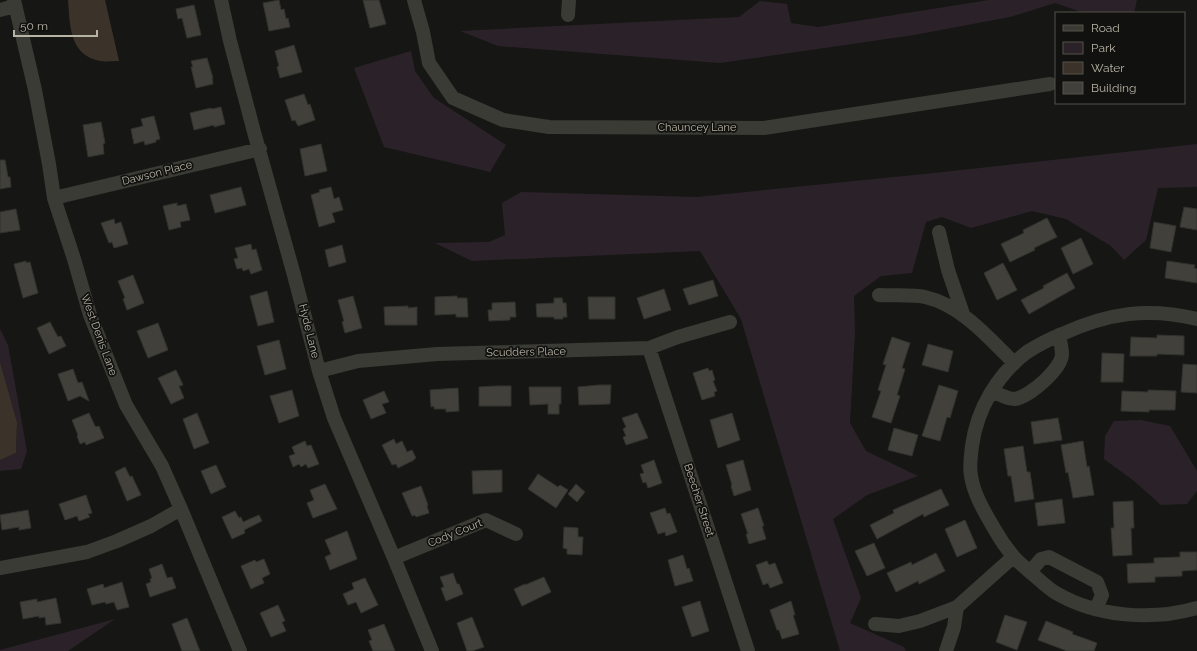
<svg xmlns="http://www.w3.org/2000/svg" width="1197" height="651" font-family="Raleway,sans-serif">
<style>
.green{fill:#2b2229}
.water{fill:#3b3329}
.building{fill:#41403b;stroke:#32322e}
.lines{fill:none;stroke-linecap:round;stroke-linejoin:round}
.minor{stroke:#3b3b35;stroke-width:14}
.labels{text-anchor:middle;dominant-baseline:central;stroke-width:3.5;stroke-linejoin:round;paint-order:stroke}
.street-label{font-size:11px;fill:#b8b4a5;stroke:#11110f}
</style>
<rect width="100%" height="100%" fill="#161614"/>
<!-- green -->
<path class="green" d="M 989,0 L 1137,0 L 1134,13 L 1084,13 L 1055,3 L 1010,17 L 914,35 L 720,63 L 498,46 L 460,31 L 739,17 L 760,1 L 787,4 L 791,23 L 818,27 Z
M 411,51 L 415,71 L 434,98 L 506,145 L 490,172 L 384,147 L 354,68 Z
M 1197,144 L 1197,187 L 1158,188 L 1146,240 L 1124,260 L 1111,246 L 1066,219 L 1032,211 L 971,228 L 942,217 L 926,222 L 912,273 L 881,276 L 854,296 L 855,332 L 850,423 L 866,451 L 918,476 L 867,495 L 833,519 L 861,598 L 850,623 L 904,647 L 906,651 L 840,651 L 741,319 L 700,251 L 472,261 L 435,243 L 489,242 L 505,235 L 502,203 L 521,192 L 696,197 L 934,173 Z
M 0,329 L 8,345 L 27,451 L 21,469 L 0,471 L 0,460 L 16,453 L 17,422 L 0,362 Z
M 1141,420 L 1170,426 L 1197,471 L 1197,491 L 1187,504 L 1161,505 L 1134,481 L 1104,459 L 1105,436 L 1114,421 Z
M 115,619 L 68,651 L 0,651 L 0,650 Z"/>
<!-- water -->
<path class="water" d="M 68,0 L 105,0 L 119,61 C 113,61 106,62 100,61 C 69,55 70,25 68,0 Z
M 0,362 L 17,422 L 16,453 L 0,460 Z"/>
<!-- building -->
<path class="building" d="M 279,0 L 281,10 L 284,9 L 286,19 L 288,18 L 290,27 L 269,31 L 263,3 Z
M 363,0 L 379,0 L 386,24 L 370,28 Z
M 194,5 L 201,35 L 187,38 L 182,18 L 178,19 L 176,9 Z
M 294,45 L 302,72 L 280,78 L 277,67 L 279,66 L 275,51 Z
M 207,58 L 213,78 L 212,78 L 213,84 L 196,88 L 191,67 L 193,67 L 191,61 Z
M 304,94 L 308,105 L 310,104 L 315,120 L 298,126 L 295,120 L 292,121 L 285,100 Z
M 221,107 L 225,124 L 214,127 L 214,125 L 194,130 L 190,113 L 211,108 L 212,109 Z
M 154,116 L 160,139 L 156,140 L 156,142 L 145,145 L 144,141 L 134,144 L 131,129 L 143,126 L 141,119 Z
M 101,122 L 105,143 L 103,144 L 104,154 L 88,157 L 83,125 Z
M 321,144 L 327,171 L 305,176 L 300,149 Z
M 0,160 L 5,160 L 8,177 L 10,177 L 11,187 L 0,189 Z
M 241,187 L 246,205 L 215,213 L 210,195 Z
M 331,187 L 334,199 L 339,197 L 343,210 L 332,213 L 335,222 L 319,227 L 311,195 L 320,192 L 319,190 Z
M 177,203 L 177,206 L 186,204 L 190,220 L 180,222 L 181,227 L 169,230 L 163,206 Z
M 1184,207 L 1197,209 L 1197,230 L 1180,227 Z
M 16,209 L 20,230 L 0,233 L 0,212 Z
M 1047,218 L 1057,237 L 1034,248 L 1035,250 L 1010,262 L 1001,244 L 1024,233 L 1023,230 Z
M 114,219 L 115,224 L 121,222 L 128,244 L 114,248 L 112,242 L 109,243 L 101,223 Z
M 1154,222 L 1176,226 L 1171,252 L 1150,248 Z
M 1081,238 L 1093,264 L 1073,274 L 1061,248 Z
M 251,244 L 252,250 L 256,249 L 262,270 L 251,274 L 249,269 L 243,271 L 242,268 L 237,269 L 234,259 L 238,258 L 235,248 Z
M 342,245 L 346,262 L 329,267 L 325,250 Z
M 26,261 L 26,263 L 30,262 L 38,293 L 23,298 L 14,264 Z
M 1167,261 L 1195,265 L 1194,268 L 1197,269 L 1197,283 L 1165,278 Z
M 1003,263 L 1017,290 L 997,300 L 984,273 Z
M 1067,273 L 1075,288 L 1029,314 L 1021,300 L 1044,288 L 1043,286 Z
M 133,275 L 144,303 L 127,310 L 123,299 L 125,298 L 118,281 Z
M 713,280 L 718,296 L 689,305 L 683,289 Z
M 664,289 L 671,310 L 644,319 L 637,298 Z
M 267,291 L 274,322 L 258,326 L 250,296 Z
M 353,296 L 362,328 L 345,333 L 342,322 L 344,321 L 338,300 Z
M 457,296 L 457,298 L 467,298 L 468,317 L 456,317 L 456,314 L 435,315 L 435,297 Z
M 588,297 L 615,297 L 615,319 L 589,319 Z
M 554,298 L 562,298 L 563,303 L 566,303 L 567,317 L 563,317 L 563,319 L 554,319 L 554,317 L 537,317 L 536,304 L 554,303 Z
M 515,302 L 516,317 L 510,317 L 510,320 L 489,321 L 488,310 L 492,310 L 492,303 Z
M 408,306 L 408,308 L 417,307 L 417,325 L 385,325 L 384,307 Z
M 50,322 L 58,337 L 61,336 L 66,346 L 49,354 L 37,328 Z
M 158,323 L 168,350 L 148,358 L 137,331 Z
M 1157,335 L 1184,336 L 1184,355 L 1157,354 L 1157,356 L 1130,356 L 1131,337 L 1157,338 Z
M 892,337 L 910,343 L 902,368 L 905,369 L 897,395 L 900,396 L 891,423 L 872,417 L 881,391 L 878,390 L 886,365 L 883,364 Z
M 279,340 L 286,369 L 265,375 L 257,346 Z
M 928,344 L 953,351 L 948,372 L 922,365 Z
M 1102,353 L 1124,354 L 1123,382 L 1101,382 Z
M 1183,364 L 1197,365 L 1197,393 L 1181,392 Z
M 708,368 L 709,371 L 712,370 L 715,380 L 713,381 L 717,391 L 714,392 L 715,396 L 702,400 L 693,373 Z
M 73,369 L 78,383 L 82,382 L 89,401 L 80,396 L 68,401 L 58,374 Z
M 176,370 L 183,385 L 179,386 L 184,398 L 171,404 L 158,378 Z
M 599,385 L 611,385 L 610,404 L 579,405 L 578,387 Z
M 939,385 L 958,391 L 950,418 L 947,417 L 940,441 L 922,436 Z
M 496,386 L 511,386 L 511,406 L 479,406 L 479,387 Z
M 529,387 L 561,387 L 561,404 L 559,404 L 559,414 L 548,414 L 548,404 L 530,405 Z
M 458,388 L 459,411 L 446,412 L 446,409 L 434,409 L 434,406 L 431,407 L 430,390 Z
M 292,390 L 299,416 L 279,423 L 270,396 Z
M 1148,390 L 1176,391 L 1175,410 L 1149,410 L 1149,412 L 1121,411 L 1122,391 L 1148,392 Z
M 384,391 L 389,402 L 382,404 L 386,413 L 371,419 L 363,400 Z
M 89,413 L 95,426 L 96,427 L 99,426 L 104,438 L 86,445 L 85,442 L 80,444 L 77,436 L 78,435 L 72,420 Z
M 197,413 L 209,443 L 194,449 L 183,419 Z
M 637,413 L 648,438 L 626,445 L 623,437 L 626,436 L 623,429 L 626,427 L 622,418 Z
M 732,413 L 740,440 L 718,448 L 710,420 Z
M 1058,418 L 1062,440 L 1034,444 L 1031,422 Z
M 894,428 L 918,435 L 912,456 L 888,450 Z
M 394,439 L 396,444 L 402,441 L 407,452 L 412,450 L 416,458 L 414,459 L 414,460 L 398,468 L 396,464 L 392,465 L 382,445 Z
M 305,441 L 307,446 L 311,445 L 319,464 L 308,468 L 306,464 L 301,467 L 299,464 L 293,467 L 289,456 L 295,454 L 292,447 Z
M 1083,441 L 1087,467 L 1089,466 L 1094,495 L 1073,498 L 1068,472 L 1066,473 L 1061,445 Z
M 1023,446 L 1027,472 L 1030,472 L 1034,499 L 1015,502 L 1011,476 L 1008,476 L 1004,449 Z
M 654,460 L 662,483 L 648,488 L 646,482 L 643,483 L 640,474 L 644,473 L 641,465 Z
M 743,460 L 751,490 L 734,496 L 731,486 L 732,485 L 726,465 Z
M 216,465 L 226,487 L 211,494 L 201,471 Z
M 125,467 L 130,477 L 132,476 L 141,495 L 127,501 L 115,472 Z
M 502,470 L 502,492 L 473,494 L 472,471 Z
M 538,474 L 558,487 L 560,485 L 568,490 L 556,508 L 528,489 Z
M 325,484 L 337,509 L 313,518 L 307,503 L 314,500 L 310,490 Z
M 576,484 L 585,492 L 577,502 L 568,494 Z
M 421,486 L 428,505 L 427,506 L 429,513 L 416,517 L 415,515 L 412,516 L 402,493 Z
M 941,489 L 949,505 L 924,517 L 923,514 L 877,539 L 870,525 L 894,513 L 893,510 Z
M 86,495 L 92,513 L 88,514 L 90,517 L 79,521 L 77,516 L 65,520 L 59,504 Z
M 1062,499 L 1065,523 L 1038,526 L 1035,503 Z
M 1133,501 L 1134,528 L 1131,528 L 1132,555 L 1113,556 L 1111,528 L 1114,528 L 1113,502 Z
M 665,508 L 667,514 L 670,513 L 677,532 L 666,536 L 665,532 L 658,534 L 650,513 Z
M 758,508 L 764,526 L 762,526 L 766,539 L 749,544 L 746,534 L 748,534 L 741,514 Z
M 28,510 L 31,528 L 19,530 L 19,527 L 2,530 L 0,515 Z
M 235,511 L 239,518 L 241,517 L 243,522 L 259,515 L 262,521 L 244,530 L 245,533 L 232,539 L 222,517 Z
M 965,520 L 977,548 L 957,557 L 945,529 Z
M 564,527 L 578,528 L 578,537 L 583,537 L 582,555 L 567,554 L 567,549 L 563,548 Z
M 347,531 L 357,559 L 330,570 L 325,557 L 331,554 L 325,540 Z
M 874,543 L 885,568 L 867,576 L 855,551 Z
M 1180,552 L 1197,552 L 1197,570 L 1182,571 L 1182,576 L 1155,577 L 1155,582 L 1128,583 L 1127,564 L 1154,563 L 1154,558 L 1180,557 Z
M 936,553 L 945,571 L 919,584 L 918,581 L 896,592 L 887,573 L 911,562 L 912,565 Z
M 683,555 L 687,569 L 689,568 L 693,581 L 675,586 L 668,560 Z
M 264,559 L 270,574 L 262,578 L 264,583 L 251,589 L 241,566 L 255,560 L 256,562 Z
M 767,561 L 769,565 L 775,563 L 783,583 L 770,588 L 768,583 L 763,585 L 756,565 Z
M 162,564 L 167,578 L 172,577 L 176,588 L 150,597 L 146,584 L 151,582 L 150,579 L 152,578 L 149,569 Z
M 453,573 L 457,584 L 459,584 L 463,594 L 446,601 L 441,588 L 444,587 L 440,577 Z
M 544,577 L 551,592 L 522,606 L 514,589 L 525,584 L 525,585 Z
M 365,578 L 378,605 L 361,613 L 356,602 L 348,605 L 343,594 L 354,589 L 352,583 Z
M 122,582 L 129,607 L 117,610 L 114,602 L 106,604 L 105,602 L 92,605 L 87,589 L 103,584 L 104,588 Z
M 56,598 L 61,623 L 46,625 L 45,617 L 39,618 L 39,616 L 23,619 L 20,602 L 37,599 L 37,602 Z
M 700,601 L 709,631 L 692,637 L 682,607 Z
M 791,601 L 795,615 L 793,615 L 799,634 L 782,639 L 779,630 L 777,630 L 770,610 Z
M 278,605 L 285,621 L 282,622 L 286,631 L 271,637 L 260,613 Z
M 1005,615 L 1027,622 L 1017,650 L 996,642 Z
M 472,617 L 484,647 L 472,651 L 467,651 L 457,623 Z
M 187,618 L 200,651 L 182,651 L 172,624 Z
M 1046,621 L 1073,632 L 1072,634 L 1097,643 L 1094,651 L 1067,651 L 1038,640 Z
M 384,624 L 395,651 L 373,651 L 369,641 L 372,640 L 368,630 Z"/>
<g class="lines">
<!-- minor -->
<path class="minor" d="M 14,0 L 35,90 L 49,164 L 54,198 L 74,259 L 90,315 L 126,405 L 162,466 L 181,509 L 240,651
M 221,0 L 230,41 L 254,132 L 294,275 L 319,371 L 334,418 L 394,558 L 432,651
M 414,0 L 423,32 L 429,63 L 453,98 L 503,120 L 549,127 L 764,128 L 1050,84
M 0,10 L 15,6
M 568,15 L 569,0
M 54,198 L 260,149
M 939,232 L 948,270 L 963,314
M 879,295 C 892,296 912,294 925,297 C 961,305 989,338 1014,363
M 1197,319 C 1148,307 1108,313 1062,334 C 1050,339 1038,345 1027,352 C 997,375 977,409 972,446 C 971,456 969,466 971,476 C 974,495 985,513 995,530 C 1000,539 1007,549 1014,557 C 1019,563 1025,567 1030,572 C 1039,579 1046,587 1056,593 C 1097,617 1152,621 1197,608
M 649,348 L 748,651
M 319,371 L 358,361 L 437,354 L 649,348 L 678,337 L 730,322
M 992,391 C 999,394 1006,399 1015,399 C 1029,397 1062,369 1062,354 C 1062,348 1060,341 1059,335
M 394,558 L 486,520 L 516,534
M 0,568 L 87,552 L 117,541 L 151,526 L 181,509
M 1030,572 L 1041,559 L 1049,557 L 1097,582 L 1102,595 L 1096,609
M 875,624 L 899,626 L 920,621 L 957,607 L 1013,557
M 946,651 L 954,627 L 957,607"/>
</g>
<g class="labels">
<!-- street labels -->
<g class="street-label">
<text x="697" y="127">Chauncey Lane</text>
<text transform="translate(157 173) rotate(-14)">Dawson Place</text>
<text transform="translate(309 331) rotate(76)">Hyde Lane</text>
<text transform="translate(99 335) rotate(70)">West Denis Lane</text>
<text transform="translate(526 352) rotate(-1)">Scudders Place</text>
<text transform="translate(699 500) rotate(72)">Beecher Street</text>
<text transform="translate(455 533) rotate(-22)">Cody Court</text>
</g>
</g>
<!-- legend -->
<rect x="1055" y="12" width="130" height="92" fill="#11110f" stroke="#54524b"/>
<rect x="1063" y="25" width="20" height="6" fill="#3b3b35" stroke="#54524b"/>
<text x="1091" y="32" font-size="12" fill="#b8b4a5">Road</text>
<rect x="1063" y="42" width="20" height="12" fill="#2b2229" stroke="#54524b"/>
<text x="1091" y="52" font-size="12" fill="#b8b4a5">Park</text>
<rect x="1063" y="62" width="20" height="12" fill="#3b3329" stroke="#54524b"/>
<text x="1091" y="72" font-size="12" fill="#b8b4a5">Water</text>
<rect x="1063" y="82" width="20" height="12" fill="#41403b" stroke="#54524b"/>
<text x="1091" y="92" font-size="12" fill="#b8b4a5">Building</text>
<!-- scale -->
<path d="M14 30v6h83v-6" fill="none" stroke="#b8b4a5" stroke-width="2"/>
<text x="20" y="30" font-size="12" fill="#b8b4a5" stroke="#11110f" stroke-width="3" paint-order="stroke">50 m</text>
</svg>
